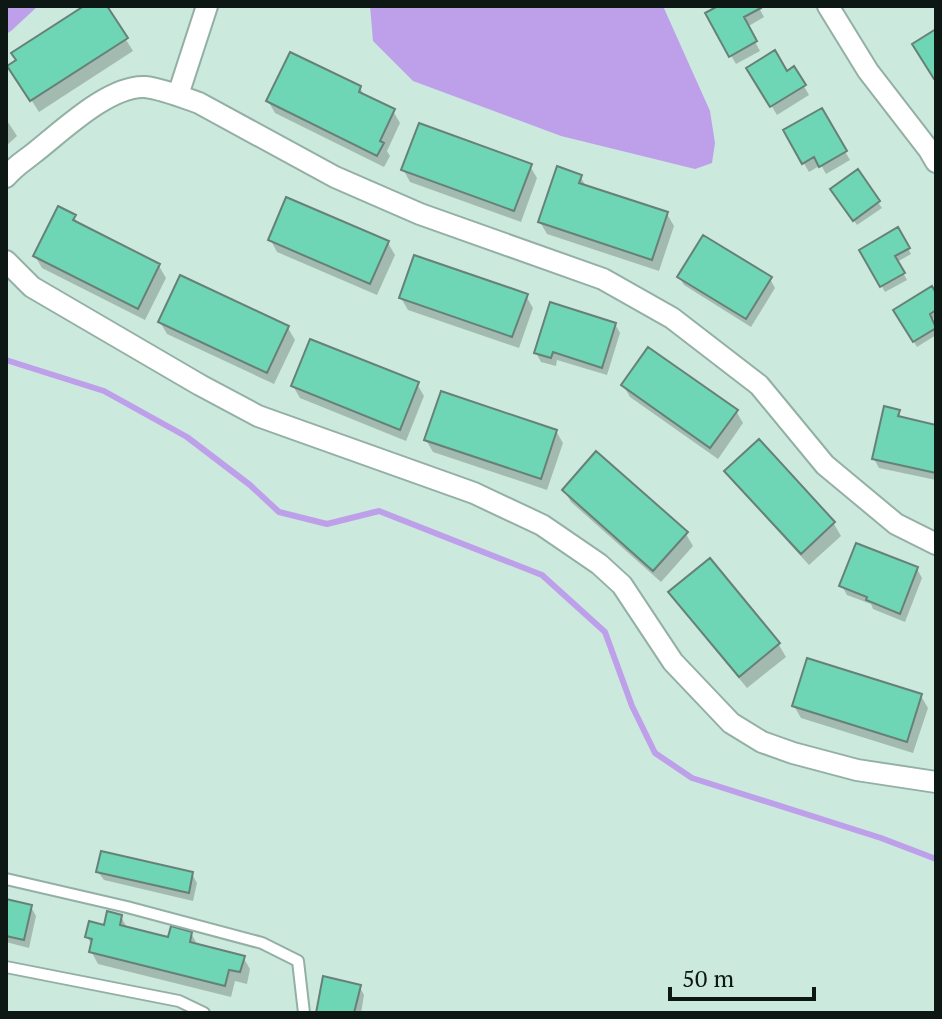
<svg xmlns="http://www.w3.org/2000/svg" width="942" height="1019" font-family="'PT Serif',serif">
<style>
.water{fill:#bea0ea}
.shadow{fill:#0003}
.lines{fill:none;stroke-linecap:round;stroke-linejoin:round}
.stream{stroke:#bea0ea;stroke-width:6}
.building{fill:#6ed5b5;stroke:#678178;stroke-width:2}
.lane-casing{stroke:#94b0a6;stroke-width:14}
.street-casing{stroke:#94b0a6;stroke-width:24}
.lane{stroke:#fff;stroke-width:10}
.street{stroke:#fff;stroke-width:20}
</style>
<rect width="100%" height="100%" fill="#cce9de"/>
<!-- water -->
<path class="water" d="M 6,6 L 38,6 L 11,31 L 6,34 Z
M 370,6 L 663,6 L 710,111 L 715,143 L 712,163 L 695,169 L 561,136 L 413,81 L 373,41 Z"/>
<!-- shadow -->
<path class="shadow" d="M 88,6 L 105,6 L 133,51 L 39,112 L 17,78 Z
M 722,6 L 758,6 L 764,17 L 747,27 L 760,51 L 736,64 L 707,14 Z
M 749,69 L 787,73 L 794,69 L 809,95 L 777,115 Z
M 360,88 L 365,97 L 393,111 L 400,123 L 387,151 L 390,156 L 384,167 L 275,113 L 268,101 Z
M 821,110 L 850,160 L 826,174 L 821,165 L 809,172 L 785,131 Z
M 6,119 L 17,136 L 6,146 Z
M 530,166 L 537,178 L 521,222 L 410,182 L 403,169 Z
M 857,172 L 882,208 L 857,225 L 836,195 Z
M 580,176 L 587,188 L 667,214 L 674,226 L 659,271 L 547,234 L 540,222 Z
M 74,217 L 80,226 L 159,266 L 166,278 L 145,320 L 42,268 L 35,256 Z
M 898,230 L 911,254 L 897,262 L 907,280 L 885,292 L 862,250 Z
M 270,239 L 388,243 L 395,255 L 377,295 L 277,252 Z
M 679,277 L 770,279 L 775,288 L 751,327 L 684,285 Z
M 526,296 L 533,308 L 519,348 L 408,310 L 401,298 Z
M 936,297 L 936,317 L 931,320 L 936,328 L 936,335 L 917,347 L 895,311 Z
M 160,322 L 288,328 L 295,340 L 274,384 L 167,334 Z
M 615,324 L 620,333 L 607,375 L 557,360 L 556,366 L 541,362 L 536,353 Z
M 417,384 L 424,396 L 406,441 L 300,398 L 293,386 Z
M 623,385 L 736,411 L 743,423 L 718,459 L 630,397 Z
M 898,412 L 903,419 L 936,427 L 936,480 L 879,468 L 874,459 Z
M 556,431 L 563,443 L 547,490 L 433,452 L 426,440 Z
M 759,442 L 834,524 L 841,536 L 809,565 L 734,483 L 727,471 Z
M 564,490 L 686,534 L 693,546 L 661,582 L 571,502 Z
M 709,561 L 779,645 L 786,657 L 747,688 L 678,604 L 671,592 Z
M 917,569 L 922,578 L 905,622 L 873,609 L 871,604 L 847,595 L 842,586 Z
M 921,696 L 928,708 L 913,753 L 801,718 L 794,706 Z
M 98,872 L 192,874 L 197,883 L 193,901 L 104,880 Z
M 6,901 L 31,907 L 36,916 L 29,948 L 6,942 Z
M 121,917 L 128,929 L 170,940 L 191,933 L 198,946 L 243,957 L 250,969 L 247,984 L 235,981 L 231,997 L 98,964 L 91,951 L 93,946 L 87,937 Z
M 359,986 L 364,995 L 361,1013 L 318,1013 Z"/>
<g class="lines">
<!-- stream -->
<path class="stream" d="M 6,360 L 104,391 L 187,437 L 250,485 L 279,512 L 327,524 L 379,511 L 542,575 L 605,632 L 632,706 L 655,753 L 692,778 L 881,838 L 936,859"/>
</g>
<!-- building -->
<path class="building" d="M 84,6 L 107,6 L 128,38 L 30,101 L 7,66 L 16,60 L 11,53 Z
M 718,6 L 760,6 L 761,8 L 744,17 L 757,41 L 729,57 L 705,13 Z
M 936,29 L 936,78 L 934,79 L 912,44 Z
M 775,50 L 787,71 L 794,66 L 806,85 L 770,107 L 746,68 Z
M 290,52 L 361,86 L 359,92 L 395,109 L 380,141 L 384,143 L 377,156 L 266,101 Z
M 822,108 L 847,151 L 819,167 L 814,157 L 802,164 L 783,130 Z
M 419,123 L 532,164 L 514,211 L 401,170 Z
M 557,166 L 582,175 L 579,183 L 668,212 L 652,260 L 538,222 Z
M 858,169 L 880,201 L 853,221 L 830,189 Z
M 286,197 L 389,241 L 370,284 L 268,240 Z
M 58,206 L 76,215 L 73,220 L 160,264 L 138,309 L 33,256 Z
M 898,227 L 910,248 L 895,256 L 905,273 L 880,287 L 859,250 Z
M 703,235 L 772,277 L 746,319 L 677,277 Z
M 414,255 L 528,294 L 512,337 L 399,298 Z
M 180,275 L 289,326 L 267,373 L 158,322 Z
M 932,286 L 936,293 L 936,310 L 930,314 L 936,328 L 913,342 L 893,310 Z
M 550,302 L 616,323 L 602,368 L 553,352 L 551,358 L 534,353 Z
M 310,339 L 419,382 L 400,430 L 291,386 Z
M 648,347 L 738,410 L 710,448 L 621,385 Z
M 441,391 L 557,430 L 541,479 L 424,440 Z
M 884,406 L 900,410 L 898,416 L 936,425 L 936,473 L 872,459 Z
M 759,439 L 835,522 L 801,554 L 724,471 Z
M 596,451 L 688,532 L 653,571 L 562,490 Z
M 856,543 L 918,567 L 900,614 L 866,600 L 867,597 L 839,586 Z
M 710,558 L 780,643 L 739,677 L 668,592 Z
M 807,658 L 922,694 L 907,742 L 792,706 Z
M 101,851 L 193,872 L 189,893 L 96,872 Z
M 6,899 L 32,905 L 24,940 L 6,936 Z
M 107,911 L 122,915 L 120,925 L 168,937 L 171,926 L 192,932 L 190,942 L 245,956 L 240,972 L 229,970 L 225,986 L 89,952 L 92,939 L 85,937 L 89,921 L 104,925 Z
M 323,976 L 361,985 L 354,1013 L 316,1013 Z"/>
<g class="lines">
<defs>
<path id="lane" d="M 6,879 L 127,907 L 262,943 L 298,961 L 304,1013
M 6,967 L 179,1001 L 204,1013"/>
<path id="street" d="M 828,6 L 868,71 L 929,150 L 936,162
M 178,95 L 207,6
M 6,177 C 15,166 24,161 34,153 C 61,132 109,85 145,87 C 163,89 182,97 199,103 L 335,177 L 420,214 L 603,279 L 672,318 L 759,385 L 825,465 L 896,524 L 936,544
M 6,261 L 32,287 L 200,385 L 258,416 L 474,493 L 542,525 L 599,564 L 622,585 L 673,662 L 731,723 L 762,742 L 793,753 L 857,770 L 936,782"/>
</defs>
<!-- lane casing -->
<use href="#lane" class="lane-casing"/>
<!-- street casing -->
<use href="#street" class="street-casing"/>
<!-- lane -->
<use href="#lane" class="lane"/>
<!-- street -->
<use href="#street" class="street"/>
</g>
<!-- border -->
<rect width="942" height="1019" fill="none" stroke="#0d1814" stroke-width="16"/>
<!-- scale -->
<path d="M670 987v12h144v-12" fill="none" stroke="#0d1814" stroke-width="4"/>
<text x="682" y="987" font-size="24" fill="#0d1814" stroke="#cce9de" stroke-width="6" paint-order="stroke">50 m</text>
</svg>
